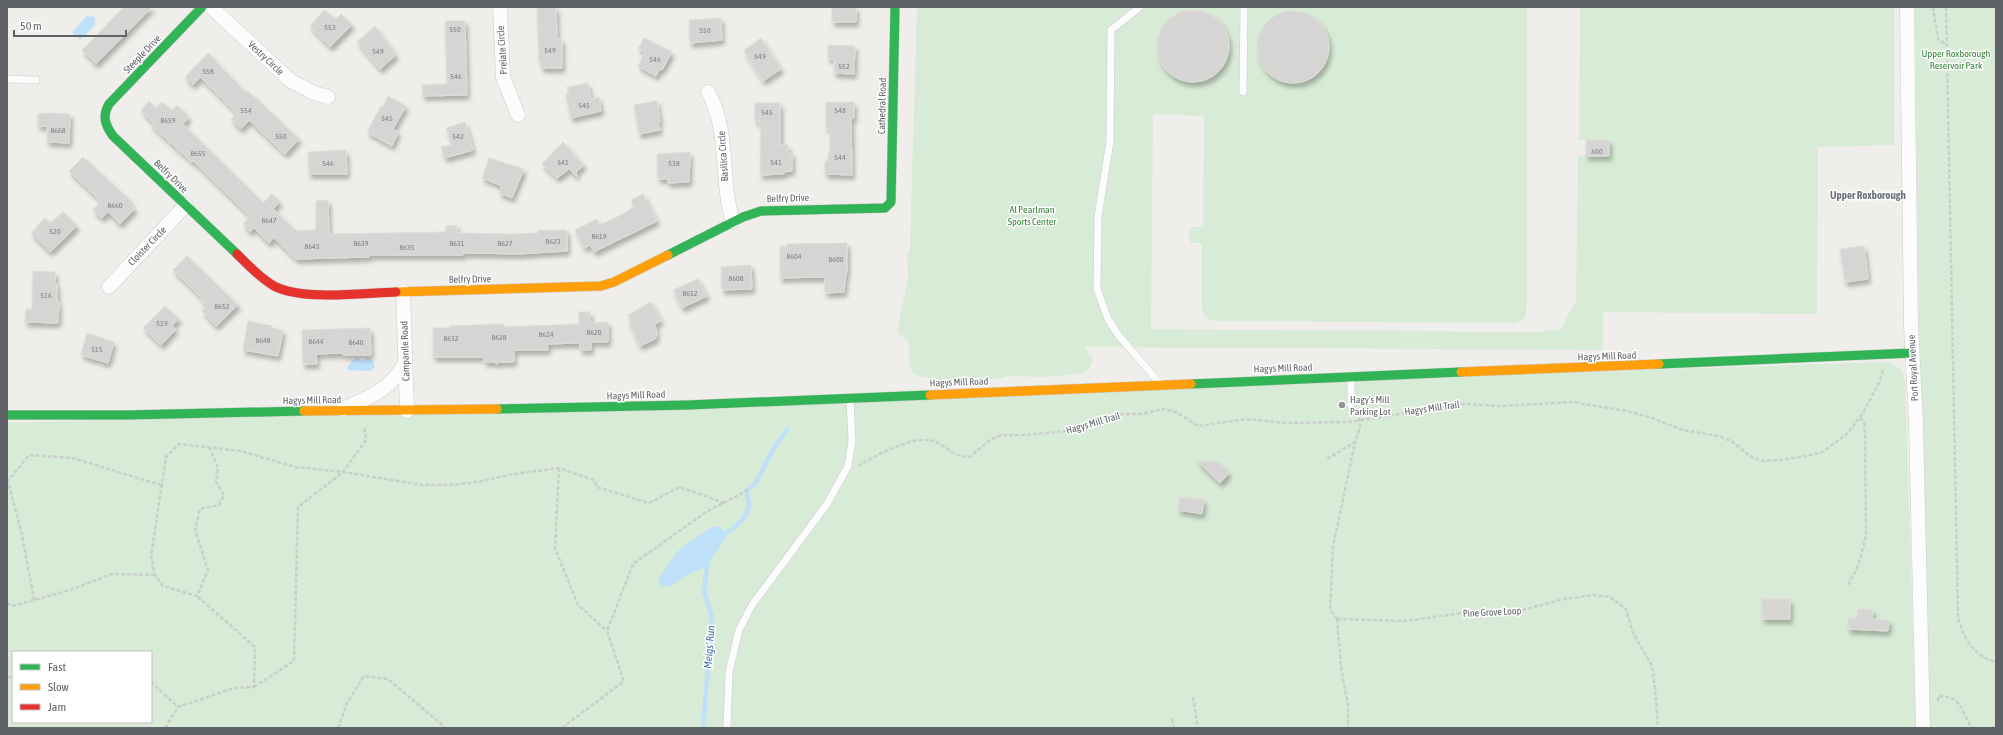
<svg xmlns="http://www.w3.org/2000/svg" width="2003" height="735" font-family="'Asap Condensed',sans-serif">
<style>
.green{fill:#d8ebd6;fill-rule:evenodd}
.water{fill:#bfe0f9}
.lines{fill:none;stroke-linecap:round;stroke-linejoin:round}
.stream{stroke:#bfe0f9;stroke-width:4.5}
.building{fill:#d6d5d3;stroke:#deddd9;filter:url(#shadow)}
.lane-casing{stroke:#cbcccc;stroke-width:8}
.street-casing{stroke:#cbcccc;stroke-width:15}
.fast-casing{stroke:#cacacb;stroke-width:10}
.slow-casing{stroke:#cacacb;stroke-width:10}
.jam-casing{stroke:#cacacb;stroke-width:10}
.path{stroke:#cacfcc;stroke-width:2.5;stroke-dasharray:4 2;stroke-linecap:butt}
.lane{stroke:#fdfcfc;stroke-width:7}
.street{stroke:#fdfcfc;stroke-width:14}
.fast{stroke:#30b455;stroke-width:9}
.slow{stroke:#ff9f0a;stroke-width:9}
.jam{stroke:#e5322d;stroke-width:9}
.poi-dot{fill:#919496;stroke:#fff;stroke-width:1.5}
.labels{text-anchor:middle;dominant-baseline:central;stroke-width:3;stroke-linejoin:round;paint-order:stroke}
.number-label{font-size:8px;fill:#7e8184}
.street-label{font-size:10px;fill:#5f6368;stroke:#fff}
.park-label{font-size:10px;fill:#348238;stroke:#fff}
.poi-label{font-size:10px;fill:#5f6368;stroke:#fff;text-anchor:start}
.neighbourhood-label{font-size:11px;font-weight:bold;fill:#70757a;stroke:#fff}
.water-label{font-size:11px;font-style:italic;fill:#4174aa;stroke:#fff}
</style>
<defs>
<filter id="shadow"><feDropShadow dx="2.5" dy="4.5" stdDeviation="2" flood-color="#0004"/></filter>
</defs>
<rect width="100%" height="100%" fill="#efeeea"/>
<!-- green -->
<path class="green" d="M 917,7 L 1527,7 L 1527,296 L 1526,315 L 1523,320 L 1512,323 L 1217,321 C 1207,319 1203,317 1202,307 L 1202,243 L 1191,243 C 1189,237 1188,232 1191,227 L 1203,227 L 1204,116 L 1153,114 L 1151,329 L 1532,332 L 1560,330 L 1576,301 L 1578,156 L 1586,155 L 1586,140 L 1579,140 L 1580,7 L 1894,7 L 1894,145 L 1818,147 L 1817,314 L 1603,312 L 1603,350 L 1084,347 L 1093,359 L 1089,369 L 1084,373 L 1046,377 L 1008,376 L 1004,378 C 989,378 975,383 961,383 C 953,383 917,378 913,373 C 908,365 909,352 909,343 L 897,332 L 908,279 L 907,257 L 910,247 Z
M 1915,7 L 1996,7 L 1996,728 L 1929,728 L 1919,335 Z
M 1888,362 C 1898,366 1902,370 1905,380 L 1916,728 L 7,728 L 7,423 ZM 13,652 L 151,652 L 151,722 L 13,722 Z"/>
<!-- water -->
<path class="water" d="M 88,15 L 90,17 L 92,15 L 96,20 L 94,22 L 96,24 L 80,40 L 72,32 Z
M 357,358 L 363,361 L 368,358 L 373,361 L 375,368 L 369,371 L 348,370 L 347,368 L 352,361 Z
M 714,526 L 720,527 L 724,532 L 725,538 C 719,549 712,561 701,568 C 696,572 689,573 684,577 C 676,582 670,589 661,585 L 658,579 L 678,551 L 689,542 Z"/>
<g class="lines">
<!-- stream -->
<path class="stream" d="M 720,538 C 731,529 748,520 749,504 C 749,498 745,496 748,489 L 755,484 L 775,446 L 787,430
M 703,728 L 712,617 L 704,592 L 708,557"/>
</g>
<!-- building -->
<path class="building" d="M 124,7 L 152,7 L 96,64 L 82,50 Z
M 537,7 L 556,7 L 557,39 L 562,39 L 562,68 L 541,68 L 541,61 L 539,61 Z
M 832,7 L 856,7 L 856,22 L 832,22 Z
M 324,10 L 336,19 L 341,14 L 352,25 L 330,47 L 310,26 Z
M1157 46a36 36 0 1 1 72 0a36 36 0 1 1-72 0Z
M1257 47a36 36 0 1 1 72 0a36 36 0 1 1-72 0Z
M 721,18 L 722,40 L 690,43 L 689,20 Z
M 445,21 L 465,21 L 467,95 L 423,96 L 422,85 L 447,84 Z
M 375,26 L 396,55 L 380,69 L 357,42 Z
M 644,38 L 672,52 L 662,70 L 660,69 L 656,76 L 638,66 L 645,52 L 638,49 Z
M 761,38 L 781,69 L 763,81 L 744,50 Z
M 828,45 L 855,46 L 854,74 L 834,73 L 834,59 L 828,59 Z
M 208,53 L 246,93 L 248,91 L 299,139 L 285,154 L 249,120 L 241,129 L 231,119 L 237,113 L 200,77 L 193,85 L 185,77 Z
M 588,83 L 591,99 L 599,97 L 601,111 L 571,118 L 566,95 L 569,94 L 567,87 Z
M 388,96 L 406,106 L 393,129 L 398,132 L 392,146 L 367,132 L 381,106 L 383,107 Z
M 149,101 L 156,108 L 162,102 L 172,111 L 177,105 L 189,117 L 183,124 L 263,203 L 272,194 L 280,202 L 273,209 L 296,231 L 316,230 L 316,201 L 328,200 L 329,234 L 446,232 L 446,226 L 457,225 L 457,233 L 512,234 L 538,233 L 538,230 L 567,230 L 567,251 L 518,254 L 471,253 L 463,253 L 463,255 L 369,255 L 369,257 L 296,259 L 274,238 L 269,243 L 254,228 L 250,232 L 243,224 L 250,216 L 193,161 L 192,162 L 151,125 L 153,123 L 141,110 Z
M 657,101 L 660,122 L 658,122 L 660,130 L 639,134 L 634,105 Z
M 826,102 L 854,102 L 854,118 L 851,118 L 852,175 L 825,174 L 825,161 L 828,161 L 828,153 L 830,153 L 830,128 L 826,128 Z
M 755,103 L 780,103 L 780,145 L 788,145 L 788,153 L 792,153 L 792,171 L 783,172 L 784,174 L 760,175 L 761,130 L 759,121 L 755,121 Z
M 47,113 L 70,114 L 69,143 L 47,142 L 47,126 L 38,126 L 38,114 Z
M 465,122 L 473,150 L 445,158 L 441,147 L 451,145 L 446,128 Z
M 1586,140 L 1609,140 L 1609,156 L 1586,156 Z
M 563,142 L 574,154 L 575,158 L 577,158 L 584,165 L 576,172 L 577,177 L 569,169 L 557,178 L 542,164 Z
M 346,150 L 347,174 L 309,174 L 308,152 Z
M 690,152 L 689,182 L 668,183 L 668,179 L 658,179 L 657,154 Z
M 83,157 L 131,201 L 129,203 L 135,208 L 120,224 L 108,212 L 102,218 L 93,210 L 101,201 L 69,171 Z
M 489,158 L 524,169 L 512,198 L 499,193 L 502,186 L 482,178 Z
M 643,194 L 657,221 L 594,252 L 590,245 L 584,248 L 575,230 L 597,219 L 600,225 L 621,215 L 634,207 L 631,200 Z
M 63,212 L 77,226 L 50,252 L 31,233 L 45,218 L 50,223 Z
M 847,243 L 847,273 L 846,273 L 844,292 L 825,293 L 825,277 L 780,278 L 780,246 L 787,246 L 787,244 Z
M 1864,246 L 1868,279 L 1845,282 L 1840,249 Z
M 187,256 L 238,305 L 216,326 L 202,311 L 207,306 L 201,300 L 203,299 L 173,270 Z
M 751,265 L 752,289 L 722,290 L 721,267 Z
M 33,271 L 55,272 L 55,284 L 57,284 L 57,302 L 59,302 L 58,323 L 25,322 L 26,309 L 32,309 Z
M 698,279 L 707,296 L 682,308 L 673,290 Z
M 651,302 L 661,321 L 655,324 L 657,335 L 655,339 L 640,346 L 629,322 L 631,322 L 628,315 Z
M 165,306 L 179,319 L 172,326 L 176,329 L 161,345 L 143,328 Z
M 579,312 L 590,312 L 590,323 L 608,322 L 608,342 L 591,342 L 591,350 L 580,350 L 580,343 L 547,344 L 548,350 L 514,350 L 514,362 L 499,362 L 497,364 L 494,362 L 484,362 L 484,357 L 433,357 L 433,328 L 449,328 L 449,326 L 504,324 L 504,327 L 579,324 Z
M 248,321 L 272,326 L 271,328 L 283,330 L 278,356 L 243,350 Z
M 370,328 L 371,355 L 343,355 L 343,353 L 316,354 L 317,364 L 303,364 L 302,330 Z
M 87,333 L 114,342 L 108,363 L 81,355 Z
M 1197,461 L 1217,461 L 1229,473 L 1220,483 Z
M 1180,497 L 1204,500 L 1202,514 L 1178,510 Z
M 1762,599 L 1790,599 L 1790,619 L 1762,619 Z
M 1858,609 L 1873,610 L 1872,619 L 1889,620 L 1888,631 L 1848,629 L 1848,618 L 1857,618 Z"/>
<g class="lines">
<defs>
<path id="lane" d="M 1140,7 L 1111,30 L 1110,141 L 1098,217 L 1097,289 L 1108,319 L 1119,336 L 1158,381
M 7,79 L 36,80
M 1243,92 L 1244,7
M 1351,377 L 1351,405
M 727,728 L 729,672 L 739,630 L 752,605 L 827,504 L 848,466 L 852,441 L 850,399"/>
<path id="street" d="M 211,7 L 291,81 L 314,93 L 328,97
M 500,7 L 503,77 L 518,115
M 1907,7 L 1911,325 L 1916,423 L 1923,728
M 708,92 C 731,133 719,178 733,221
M 109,287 L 186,205
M 403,291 L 407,411
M 343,409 C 372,396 389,391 405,363"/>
<path id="fast" d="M 202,7 L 109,104 C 102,116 105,125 113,136 L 237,254
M 668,255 L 743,217 L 761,211 L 885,208 L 891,202 L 895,7
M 1659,364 L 1912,353
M 1191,384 L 1461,372
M 497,409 L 688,405 L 930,395
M 7,415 L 128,415 L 304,411"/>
<path id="slow" d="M 396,292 L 601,286 L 614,282 L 668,255
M 1461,372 L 1659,364
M 930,395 L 1191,384
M 304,411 L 497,409"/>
<path id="jam" d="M 237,254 C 248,265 260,278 274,286 C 303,301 362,293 396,292"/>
</defs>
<!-- lane casing -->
<use href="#lane" class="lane-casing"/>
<!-- street casing -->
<use href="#street" class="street-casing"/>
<!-- fast casing -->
<use href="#fast" class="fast-casing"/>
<!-- slow casing -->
<use href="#slow" class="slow-casing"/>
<!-- jam casing -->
<use href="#jam" class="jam-casing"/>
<!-- path -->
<path class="path" d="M 1933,7 L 1938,39 L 1947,45
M 1946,7 L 1958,617 C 1963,637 1974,657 1996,662
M 209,447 L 218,468 L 216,482 L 224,495 L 219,505 L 200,509 L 195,530 L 208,570 L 197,596 L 163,586 L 155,575 L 151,556 L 166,457 L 179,444 L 240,451 L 296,467 L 343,472 L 422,485 L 450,485 L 478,482 L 514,474 L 559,468 L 594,480 L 597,487 L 649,503 L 680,487 L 724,503
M 1327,459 L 1355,442 L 1360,427 L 1359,413
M 858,466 C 875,456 907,438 928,440 C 943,441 950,457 970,457 L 990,440 L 1001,435 L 1027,435 L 1075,430 L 1104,418 L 1123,414 L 1140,414 L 1165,409 L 1176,412 L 1198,426 L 1246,419 L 1286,423 L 1349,422 L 1465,404 L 1501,406 L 1572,402 L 1627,411 L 1652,418 L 1683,430 L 1718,436 L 1731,441 L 1753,458 L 1763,461 L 1781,460 L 1806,456 L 1822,452 L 1846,435 L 1863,413 L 1880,381 L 1883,370
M 559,468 L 555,548 L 578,605 L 607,631
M 1848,585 L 1858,566 L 1866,536 L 1865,435 L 1864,423 L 1860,417
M 34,600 L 22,535 L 8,481 L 29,455 L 73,458 L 161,485
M 7,603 L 12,606 L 70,590 L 112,574 L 155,575
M 1337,619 L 1406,621 L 1469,612 L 1523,610 L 1564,599 L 1593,595 L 1610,597 L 1626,609 L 1633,633 L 1652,666 L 1655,688 L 1658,728
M 1337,619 L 1330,610 L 1333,547 L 1355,442
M 1337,619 L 1341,667 L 1348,705 L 1348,728
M 7,677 L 13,677
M 151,682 L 178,707
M 254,687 L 294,661 L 298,507 L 343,472 L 366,440 L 364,427
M 1193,697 L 1198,728
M 1938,701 L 1938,696 C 1962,696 1961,711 1972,728
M 1172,719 L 1174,728
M 165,728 L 178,707 L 234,688 L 254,687 L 255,647 L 197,596
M 338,728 L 347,703 L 364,676 L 388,679 L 446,728
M 562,728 L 624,681 L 607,631 L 633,564 L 706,512 L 748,490
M 1990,728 L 1996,726"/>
<!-- lane -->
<use href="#lane" class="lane"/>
<!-- street -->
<use href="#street" class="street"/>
<!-- fast -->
<use href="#fast" class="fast"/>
<!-- slow -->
<use href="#slow" class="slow"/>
<!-- jam -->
<use href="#jam" class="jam"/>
</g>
<!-- markers -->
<circle class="poi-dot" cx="1342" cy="405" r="4"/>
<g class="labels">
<!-- number labels -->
<g class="number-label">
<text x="330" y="27">553</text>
<text x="455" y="29">550</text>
<text x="705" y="30">550</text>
<text x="550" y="50">549</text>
<text x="378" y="51">549</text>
<text x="760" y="56">549</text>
<text x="655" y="59">546</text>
<text x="844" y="66">552</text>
<text x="208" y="71">558</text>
<text x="456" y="76">546</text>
<text x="584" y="105">545</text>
<text x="246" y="110">554</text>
<text x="840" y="110">548</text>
<text x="767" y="112">545</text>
<text x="387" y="118">545</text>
<text x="168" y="120">8659</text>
<text x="58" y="130">8668</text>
<text x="281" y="136">550</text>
<text x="458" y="136">542</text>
<text x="1597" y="151">600</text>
<text x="198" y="153">8655</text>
<text x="840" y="157">544</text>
<text x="563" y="162">541</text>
<text x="776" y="162">541</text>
<text x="328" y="163">546</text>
<text x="674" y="163">538</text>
<text x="115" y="205">8660</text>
<text x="269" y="220">8647</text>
<text x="55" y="231">520</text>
<text x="599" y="236">8619</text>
<text x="553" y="241">8623</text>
<text x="361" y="243">8639</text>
<text x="457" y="243">8631</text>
<text x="505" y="243">8627</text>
<text x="312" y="246">8643</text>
<text x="407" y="247">8635</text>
<text x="794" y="256">8604</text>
<text x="836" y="259">8600</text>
<text x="736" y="278">8608</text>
<text x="690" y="293">8612</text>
<text x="46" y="295">516</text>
<text x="222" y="306">8652</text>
<text x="162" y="323">519</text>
<text x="594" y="332">8620</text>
<text x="546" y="334">8624</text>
<text x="499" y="337">8628</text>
<text x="451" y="338">8632</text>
<text x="263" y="340">8648</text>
<text x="316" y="341">8644</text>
<text x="356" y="342">8640</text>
<text x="97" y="349">515</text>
</g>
<!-- street labels -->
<g class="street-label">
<text transform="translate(502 50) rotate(-94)">Prelate Circle</text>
<text transform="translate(142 54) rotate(-46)">Steeple Drive</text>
<text transform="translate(266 58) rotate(43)">Vestry Circle</text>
<text transform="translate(882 106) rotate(-89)">Cathedral Road</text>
<text transform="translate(723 156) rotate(-94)">Basilica Circle</text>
<text transform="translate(171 176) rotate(44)">Belfry Drive</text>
<text transform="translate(788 198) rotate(-2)">Belfry Drive</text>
<text transform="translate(147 246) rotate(-46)">Cloister Circle</text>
<text transform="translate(470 279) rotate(-1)">Belfry Drive</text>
<text transform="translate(405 351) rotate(-92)">Campanile Road</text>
<text transform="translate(1607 356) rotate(-2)">Hagys Mill Road</text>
<text transform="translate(1283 368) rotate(-2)">Hagys Mill Road</text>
<text transform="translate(1913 368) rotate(-93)">Port Royal Avenue</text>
<text transform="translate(959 382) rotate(-2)">Hagys Mill Road</text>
<text transform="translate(636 395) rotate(-2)">Hagys Mill Road</text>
<text transform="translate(312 400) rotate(-1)">Hagys Mill Road</text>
<text transform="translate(1432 408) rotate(-8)">Hagys Mill Trail</text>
<text transform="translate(1093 423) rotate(-16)">Hagys Mill Trail</text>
<text transform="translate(1492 612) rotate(-3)">Pine Grove Loop</text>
</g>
<!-- park labels -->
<g class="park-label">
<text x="1956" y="53">Upper Roxborough<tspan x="1956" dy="12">Reservoir Park</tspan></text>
<text x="1032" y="209">Al Pearlman<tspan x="1032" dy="12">Sports Center</tspan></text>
</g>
<!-- poi labels -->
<g class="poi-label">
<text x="1350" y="399">Hagy's Mill<tspan x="1350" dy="12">Parking Lot</tspan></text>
</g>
<!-- neighbourhood labels -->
<g class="neighbourhood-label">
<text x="1868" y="195">Upper Roxborough</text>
</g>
<!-- water labels -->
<g class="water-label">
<text transform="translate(709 647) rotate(-86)">Meigs' Run</text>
</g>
</g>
<!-- border -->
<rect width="2003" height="735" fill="none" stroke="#5f6368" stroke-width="16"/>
<!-- legend -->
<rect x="12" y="651" width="140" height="72" fill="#ffffff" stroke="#bfc1c3"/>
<rect x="20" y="664" width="20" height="6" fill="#30b455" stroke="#bfc1c3"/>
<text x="48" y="671" font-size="12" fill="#5f6368">Fast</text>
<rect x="20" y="684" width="20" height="6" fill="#ff9f0a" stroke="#bfc1c3"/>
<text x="48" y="691" font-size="12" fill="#5f6368">Slow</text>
<rect x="20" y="704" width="20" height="6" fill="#e5322d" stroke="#bfc1c3"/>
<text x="48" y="711" font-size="12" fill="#5f6368">Jam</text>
<!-- scale -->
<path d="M14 30v6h112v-6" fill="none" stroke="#5f6368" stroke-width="2"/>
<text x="20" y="30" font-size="12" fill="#5f6368" stroke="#ffffff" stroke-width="3" paint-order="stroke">50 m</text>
</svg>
